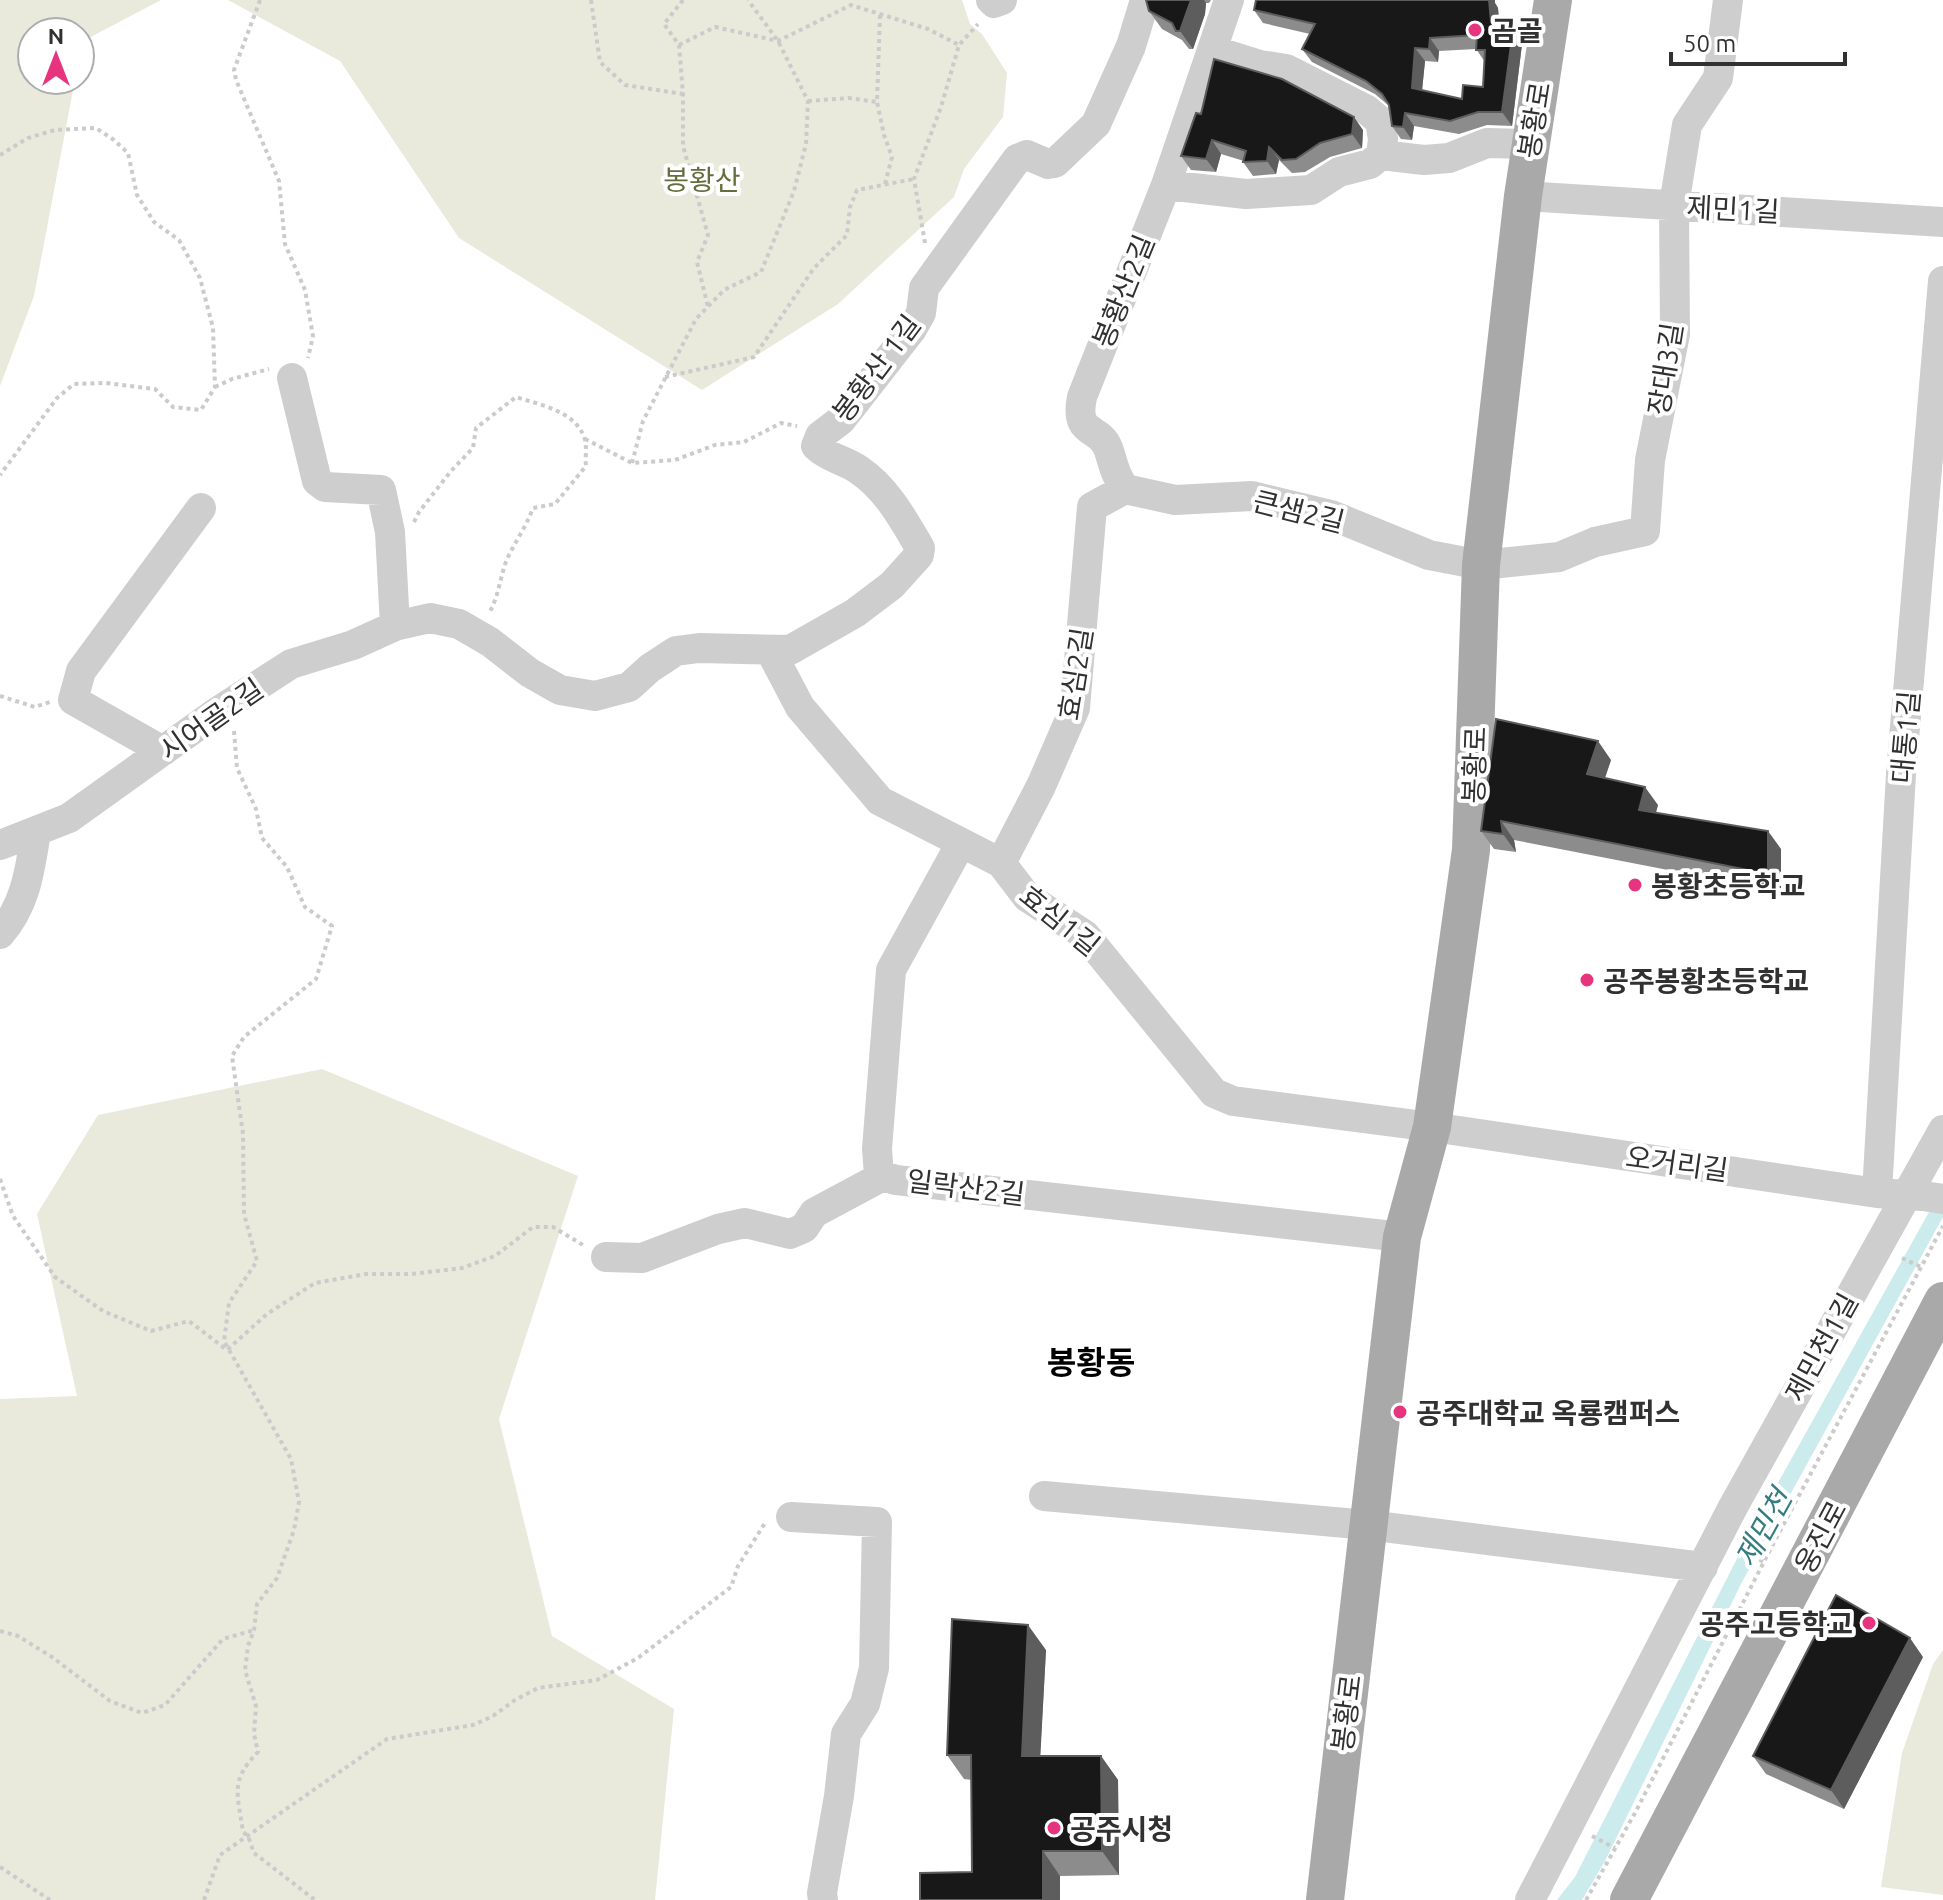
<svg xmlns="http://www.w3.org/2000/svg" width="1943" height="1900" font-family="Ubuntu,'Noto Sans KR',sans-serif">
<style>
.green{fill:#e9eadc}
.water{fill:#cbebed}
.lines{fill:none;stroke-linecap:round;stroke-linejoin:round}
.path{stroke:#cbcbcb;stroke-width:4;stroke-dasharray:4 4;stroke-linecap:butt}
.minor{stroke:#cecece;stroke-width:30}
.major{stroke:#a9a9a9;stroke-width:38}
.minor-bridge{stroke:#cecece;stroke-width:30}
.wall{fill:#8c8c8c;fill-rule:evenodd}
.shaded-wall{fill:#5d5d5d}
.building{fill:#181818;stroke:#5d5d5d;stroke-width:2;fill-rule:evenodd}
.poi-dot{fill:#e6347e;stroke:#fff;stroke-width:3}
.labels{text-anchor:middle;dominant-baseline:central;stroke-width:8;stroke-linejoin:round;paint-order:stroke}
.poi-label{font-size:28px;font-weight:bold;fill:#313131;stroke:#fff;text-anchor:start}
.street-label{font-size:28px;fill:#313131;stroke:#fff}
.park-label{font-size:28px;fill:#646d3d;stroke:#fff}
.water-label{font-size:30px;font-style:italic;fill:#367d80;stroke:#fff}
.quarter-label{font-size:32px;font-weight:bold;fill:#000;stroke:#fff}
</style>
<rect width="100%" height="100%" fill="#fff"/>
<!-- green -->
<path class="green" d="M 0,0 L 161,0 L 83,41 L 80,55 L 80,32 L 32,32 L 32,80 L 75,80 L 34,296 L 0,386 Z
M 228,0 L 962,0 L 970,24 L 982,34 L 1007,73 L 1003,117 L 964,169 L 954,197 L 838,304 L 702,390 L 459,238 L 340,61 Z
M 322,1069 L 578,1176 L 499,1419 L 552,1636 L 674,1709 L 655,1900 L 0,1900 L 0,1399 L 77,1396 L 37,1214 L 98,1115 Z
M 1943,1650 L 1943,1895 L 1881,1887 L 1902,1753 L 1933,1664 Z"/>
<!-- water -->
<path class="water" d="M 1943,1187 L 1943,1217 L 1742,1582 L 1605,1861 L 1582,1900 L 1557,1900 L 1575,1877 L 1750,1533 Z"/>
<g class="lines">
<!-- path -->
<path class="path" d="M 260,0 L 234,70 L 236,80 L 279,181 L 285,244 L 305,290 L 313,336 L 308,358
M 591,0 L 600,62 L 625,85 L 683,94
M 683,0 L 664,24 L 679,45 L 683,94 L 683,146 L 708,235 L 697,262 L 708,307
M 880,15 L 877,102 L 884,135 L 892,157 L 885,184
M 679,45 L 715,27 L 778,41 L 851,5 L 928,29 L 959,45
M 808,101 L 849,98 L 877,102
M 0,155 L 28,138 L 55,130 L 96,128 L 114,140 L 128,153 L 137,195 L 154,222 L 179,240 L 200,278 L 213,328 L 215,387 L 201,410 L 173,407 L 155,389 L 106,383 L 74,384 L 57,398 L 0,475
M 925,243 L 914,179 L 941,107 L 959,45 L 978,24
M 665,377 L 754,357 L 814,268 L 847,235 L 850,207 L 857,190 L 914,179
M 215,387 L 232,379 L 269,369
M 585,439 L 632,463 L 675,460 L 715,445 L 744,442 L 781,423 L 797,426
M 632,463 L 643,421 L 696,319 L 724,290 L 761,272 L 794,191 L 806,144 L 808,101 L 778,41 L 748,0
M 414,522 L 419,512 L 451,471 L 473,448 L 476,428 L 516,397 C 540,405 577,411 585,440 C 587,448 585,458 586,466 L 555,504 L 533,508 C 526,527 515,542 507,559 C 500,577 499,596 489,613
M 0,696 L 35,707 L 50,702
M 234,731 L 237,768 L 256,809 L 262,838 L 287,867 L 305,907 L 332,926 L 316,979 L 244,1037 L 232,1056 L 243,1134 L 244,1214 L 257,1261 L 229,1303 L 224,1341 L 291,1459 L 299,1502 L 294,1530 L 277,1578 L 257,1604 L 254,1630 L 248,1646 L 245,1670 L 256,1706 L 254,1734 L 258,1752 C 229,1781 238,1795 243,1832 L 248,1836 L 254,1853 L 315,1900
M 0,1179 L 13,1216 L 55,1277 L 103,1311 L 151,1331 L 189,1321 L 227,1350 L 267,1314 L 315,1283 L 366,1274 L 412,1274 L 462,1268 L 495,1256 L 533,1227 L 553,1227 L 583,1245
M 1902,1258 L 1921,1267
M 1738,1549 L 1764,1562
M 0,1631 L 18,1636 L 52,1657 L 110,1701 L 142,1713 L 165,1705 L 223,1639 L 254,1630
M 1592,1836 L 1615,1848
M 0,1867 L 50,1900
M 204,1900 L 220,1855 L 387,1739 L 473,1725 L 493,1716 L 515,1700 L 538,1688 L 597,1680 L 638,1658 L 731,1587 L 738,1566 L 765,1523
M 1586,1900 L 1635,1813 L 1771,1548 L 1943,1226"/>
<!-- minor -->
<path class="minor" d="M 991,0 L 994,3 L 1002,0
M 1229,0 L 1166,185 L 1082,397 C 1074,437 1099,425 1108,448 C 1114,465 1114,473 1125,489 L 1175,500 L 1252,496 L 1331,515 L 1429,555 L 1481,565 L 1559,557 L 1595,542 L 1645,531 L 1650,460 L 1675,334 L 1674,205 L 1687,125 L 1718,78 L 1728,0
M 1212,50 L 1260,65 L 1286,69 L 1367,110 L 1380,121 L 1383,139 L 1381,155
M 1166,185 L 1246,194 L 1311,190 L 1339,172 L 1370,164 L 1381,155 L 1424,160 L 1449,158 L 1487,143 L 1530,144
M 1523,196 L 1943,222
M 292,378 L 317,481 L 325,487 L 381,490 L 390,532 L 395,626
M 770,650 L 800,707 L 880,801 L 1001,863 L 1027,897 L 1085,935 L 1214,1093 L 1233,1101 L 1432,1127 L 1877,1193 L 1923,1196
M 163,751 L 73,700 L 81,671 L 201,508
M 961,843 L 891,970 L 877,1149 L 879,1175 L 896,1180 L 1402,1237
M 0,845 L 69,818 L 217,712 L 291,664 L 353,645 L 395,626 L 430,618 L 459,624 L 490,642 L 530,673 L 560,690 L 595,696 L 629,687 L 650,668 L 676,651 L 699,648 L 790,650 L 855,613 L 892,585 L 919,555 L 920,548 C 903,519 887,489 859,470 C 845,460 830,459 816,446 L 820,436 L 841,420 L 912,329 L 921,313 L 924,288 L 1017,159 L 1027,155 L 1048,164 L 1055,163 L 1096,124 L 1131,46 L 1145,0
M 1001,863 L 1041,786 L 1075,708 L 1092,507 L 1125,489
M 0,934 C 26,905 30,869 36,832
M 1877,1193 L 1901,774 L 1943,281
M 606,1257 L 642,1258 L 718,1229 L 745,1223 L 790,1234 L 804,1228 L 814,1213 L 883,1176
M 1044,1496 L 1368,1525 L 1703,1567
M 791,1517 L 877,1522 L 874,1668 L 865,1704 L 846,1734 L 839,1796 L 822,1893 L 823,1900
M 1530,1900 L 1733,1507 L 1943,1130"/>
<!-- major -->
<path class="major" d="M 1325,1900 L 1402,1237 L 1432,1127 L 1471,850 L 1481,565 L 1523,196 L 1553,0
M 1629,1900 L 1943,1301"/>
<!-- minor-bridge -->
<path class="minor-bridge" d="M 1923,1196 L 1943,1199"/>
</g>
<!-- wall -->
<path class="wall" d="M 1146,0 L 1211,0 L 1209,3 L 1206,3 L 1205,14 L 1193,49 L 1189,49 L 1182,40 L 1162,29 L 1149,11 Z
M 1495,3 L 1498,8 L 1499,22 L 1514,23 L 1523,36 L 1512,126 L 1487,125 L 1459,134 L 1414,126 L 1412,140 L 1401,139 L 1392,126 L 1388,105 L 1375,94 L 1312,62 L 1302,49 L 1310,34 L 1263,23 L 1254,10 ZM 1476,49 L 1485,62 L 1483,87 L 1462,99 L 1422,90 L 1425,61 L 1438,62 L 1439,51 Z
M 1201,114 L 1363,130 L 1362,148 L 1330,157 L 1305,172 L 1292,173 L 1279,160 L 1276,174 L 1253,176 L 1243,162 L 1244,161 L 1221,154 L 1216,172 L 1191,170 L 1181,156 Z
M 1611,760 L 1605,778 L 1658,805 L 1656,813 L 1781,849 L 1781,892 L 1514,840 L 1516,852 L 1494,849 L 1481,831 Z
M 1046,1650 L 1040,1756 L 1101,1756 L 1118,1780 L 1119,1875 L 1060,1876 L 972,1872 L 972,1780 L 964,1779 L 947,1755 Z
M 1923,1657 L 1844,1809 L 1766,1774 L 1753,1756 Z"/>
<!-- shaded-wall -->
<path class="shaded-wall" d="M 1191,0 L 1204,0 L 1206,3 L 1205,14 L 1193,49 L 1180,31 Z
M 1488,0 L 1495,0 L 1495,3 L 1498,8 L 1500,35 L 1491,22 Z
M 1514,23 L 1523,36 L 1512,126 L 1502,112 Z
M 1430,38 L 1439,51 L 1438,62 L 1429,49 Z
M 1415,48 L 1425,61 L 1421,101 L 1412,88 Z
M 1405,113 L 1414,126 L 1412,140 L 1403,127 Z
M 1354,117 L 1363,130 L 1362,148 L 1352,134 Z
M 1212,140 L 1221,154 L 1216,172 L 1206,159 Z
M 1269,147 L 1279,160 L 1276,174 L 1267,161 Z
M 1598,741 L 1611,760 L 1600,792 L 1587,774 Z
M 1645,787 L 1658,805 L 1651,828 L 1639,810 Z
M 1501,821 L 1514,840 L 1516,852 L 1503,834 Z
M 1768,831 L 1781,849 L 1781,892 L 1768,874 Z
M 1028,1625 L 1046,1650 L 1039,1781 L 1022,1756 Z
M 1910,1638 L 1923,1657 L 1844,1809 L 1831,1790 Z
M 1101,1756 L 1118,1780 L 1119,1875 L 1102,1851 Z
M 1043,1851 L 1060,1876 L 1060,1900 L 1043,1900 Z"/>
<!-- building -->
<path class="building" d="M 1146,0 L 1191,0 L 1180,31 L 1176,31 L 1172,23 L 1149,11 Z
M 1256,0 L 1489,0 L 1491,22 L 1514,23 L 1502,112 L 1478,112 L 1450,121 L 1405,113 L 1403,127 L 1392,126 L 1389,105 L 1382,94 L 1366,81 L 1302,49 L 1315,24 L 1254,10 ZM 1477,35 L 1476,50 L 1485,50 L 1483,87 L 1463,85 L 1462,99 L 1412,88 L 1415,48 L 1429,49 L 1430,38 Z
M 1214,59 L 1282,79 L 1354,117 L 1352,134 L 1320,143 L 1296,159 L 1282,160 L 1269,147 L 1267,161 L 1243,162 L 1246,151 L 1212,140 L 1206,159 L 1181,156 L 1196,113 L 1201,114 Z
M 1496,719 L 1598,741 L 1587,774 L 1645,787 L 1639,810 L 1768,831 L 1768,874 L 1501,821 L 1503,834 L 1481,831 Z
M 1836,1595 L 1910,1638 L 1831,1790 L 1753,1756 Z
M 952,1619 L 1028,1625 L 1022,1756 L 1101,1756 L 1102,1851 L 1043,1851 L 1043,1900 L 920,1900 L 920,1873 L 972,1872 L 971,1755 L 947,1755 Z"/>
<!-- markers -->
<g class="poi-dot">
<circle cx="1475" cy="30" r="8"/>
<circle cx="1635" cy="885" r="8"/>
<circle cx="1587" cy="980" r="8"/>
<circle cx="1400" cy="1412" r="8"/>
<circle cx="1869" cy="1623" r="8"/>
<circle cx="1054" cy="1828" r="8"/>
</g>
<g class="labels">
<!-- poi labels -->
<g class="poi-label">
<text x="1491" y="30">곰골</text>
<text x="1651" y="885">봉황초등학교</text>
<text x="1603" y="980">공주봉황초등학교</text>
<text x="1416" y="1412">공주대학교 옥룡캠퍼스</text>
<text x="1853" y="1623" text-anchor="end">공주고등학교</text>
<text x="1070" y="1828">공주시청</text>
</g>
<!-- street labels -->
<g class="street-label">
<text transform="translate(1534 120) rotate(-81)">봉황로</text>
<text transform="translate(1733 209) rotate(3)">제민1길</text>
<text transform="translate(1123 291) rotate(-68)">봉황산2길</text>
<text transform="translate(876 368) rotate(-53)">봉황산 1길</text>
<text transform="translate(1665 369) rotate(-81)">장대3길</text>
<text transform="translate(1299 511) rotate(14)">큰샘2길</text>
<text transform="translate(1075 674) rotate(-81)">효심2길</text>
<text transform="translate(211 719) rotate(-35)">시어골2길</text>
<text transform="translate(1905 737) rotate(-85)">대통1길</text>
<text transform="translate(1474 765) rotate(-88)">봉황로</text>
<text transform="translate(1060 920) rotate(39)">효심1길</text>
<text transform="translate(1677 1163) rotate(8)">오거리길</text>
<text transform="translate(966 1187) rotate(7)">일락산2길</text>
<text transform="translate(1821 1347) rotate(-61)">제민천1길</text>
<text transform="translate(1820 1537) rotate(-62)">웅진로</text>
<text transform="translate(1346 1713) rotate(-83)">봉황로</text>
</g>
<!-- park labels -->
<g class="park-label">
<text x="702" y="179">봉황산</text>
</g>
<!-- water labels -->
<g class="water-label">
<text transform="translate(1763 1528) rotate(-61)">제민천</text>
</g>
<!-- quarter labels -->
<g class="quarter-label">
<text x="1091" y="1362">봉황동</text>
</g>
</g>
<!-- north arrow -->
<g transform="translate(56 56)"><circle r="38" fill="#ffffff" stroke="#adadad" stroke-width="2"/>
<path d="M0-6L14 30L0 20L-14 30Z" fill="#e6347e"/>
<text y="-12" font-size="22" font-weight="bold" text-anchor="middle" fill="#313131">N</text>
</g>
<!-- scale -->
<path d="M1671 52v12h174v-12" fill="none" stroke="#313131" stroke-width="4"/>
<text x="1683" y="52" font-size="24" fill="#313131" stroke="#ffffff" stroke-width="6" paint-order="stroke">50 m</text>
</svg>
